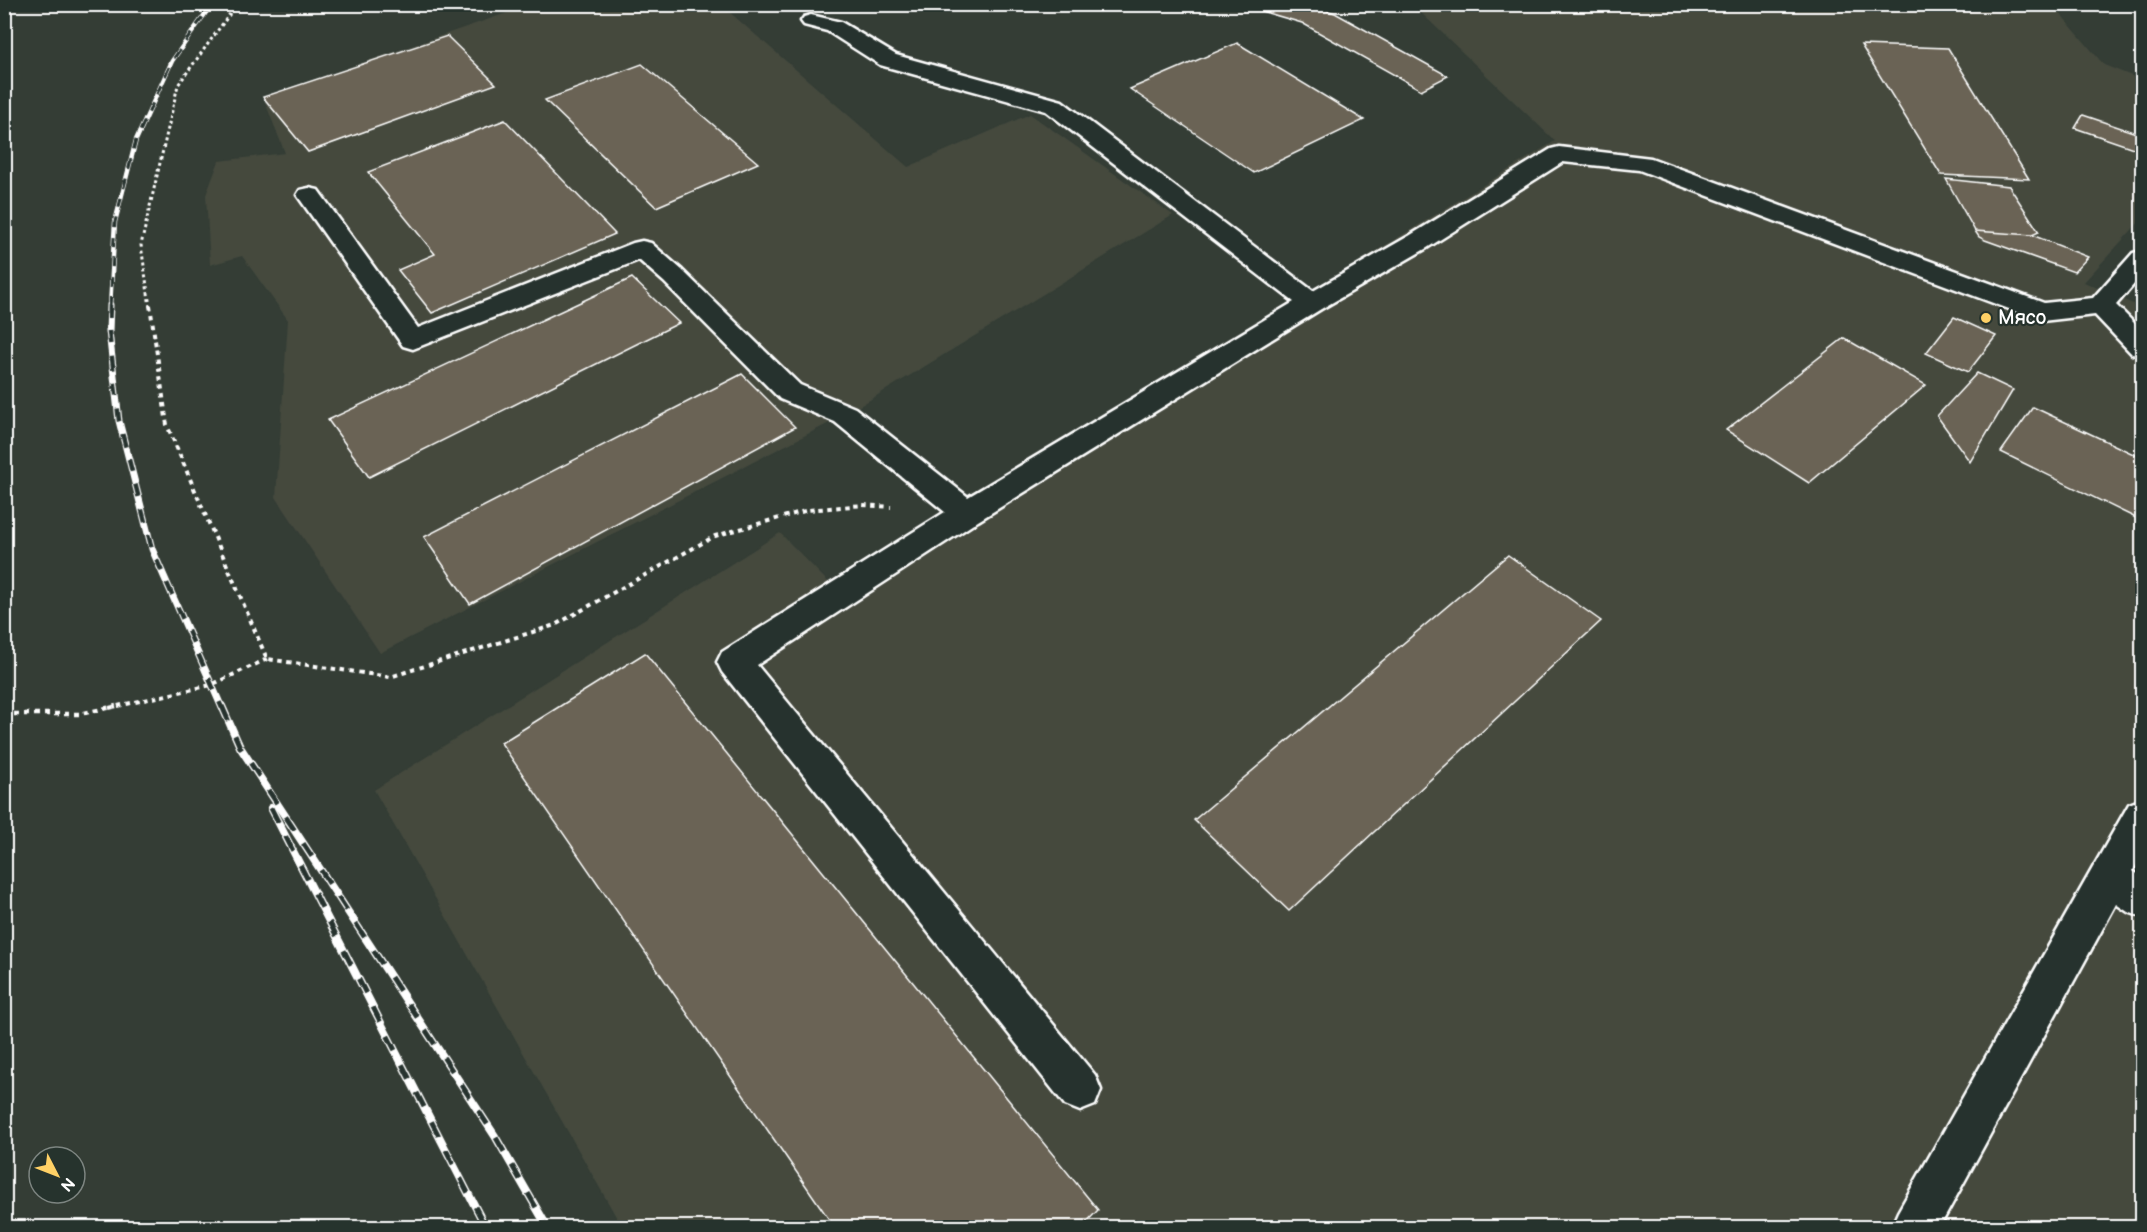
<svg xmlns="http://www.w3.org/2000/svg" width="2147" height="1232" font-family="'Balsamiq Sans',sans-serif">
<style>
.built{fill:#44493e}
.building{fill:#6b6454;stroke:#fff;stroke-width:1.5}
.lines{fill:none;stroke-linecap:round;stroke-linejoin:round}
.minor-casing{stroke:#fff;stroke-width:5}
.path-far2{stroke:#fff;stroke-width:3;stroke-dasharray:3 3;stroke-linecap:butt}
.path-far1{stroke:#fff;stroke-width:4;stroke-dasharray:4.5 4.5;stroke-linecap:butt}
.path{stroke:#fff;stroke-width:4.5;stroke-dasharray:5 5;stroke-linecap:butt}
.minor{fill:#26332d;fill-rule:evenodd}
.rail-far2-casing{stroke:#fff;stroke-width:4.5}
.rail-far1-casing{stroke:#fff;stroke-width:7}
.rail-casing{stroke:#fff;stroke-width:8}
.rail-far2{stroke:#26332d;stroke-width:3;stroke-dasharray:10;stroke-linecap:butt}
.rail-far1{stroke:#26332d;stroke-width:4.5;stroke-dasharray:13;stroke-linecap:butt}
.rail{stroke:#26332d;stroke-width:5;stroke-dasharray:16;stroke-linecap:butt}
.poi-dot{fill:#ffd166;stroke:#26332d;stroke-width:2}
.labels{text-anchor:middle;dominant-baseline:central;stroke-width:4.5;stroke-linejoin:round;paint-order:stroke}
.poi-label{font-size:20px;fill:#fff;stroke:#26332d;text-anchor:start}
</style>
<rect width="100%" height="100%" fill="#343d35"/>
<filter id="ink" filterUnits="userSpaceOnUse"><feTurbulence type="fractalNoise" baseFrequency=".0167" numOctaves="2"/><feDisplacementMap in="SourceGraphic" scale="12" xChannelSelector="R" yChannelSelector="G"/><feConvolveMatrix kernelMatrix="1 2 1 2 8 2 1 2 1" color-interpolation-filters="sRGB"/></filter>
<g filter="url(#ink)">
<!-- built -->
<path class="built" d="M 720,4 L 908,167 L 1030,114 L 1173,215 L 845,415 L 380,653 L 276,497 L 288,320 L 242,256 L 210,265 L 206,195 L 219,161 L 285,153 L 263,97 L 530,5 Z
M 1413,5 L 2053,5 L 2104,65 L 2142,80 L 2142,219 L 2084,282 L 2142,308 L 2142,1227 L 622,1227 L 374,790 L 780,533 L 832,586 L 1555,141 Z"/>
<!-- building -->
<path class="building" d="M 1237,4 L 1306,4 L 1335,13 L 1448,76 L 1421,90 L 1302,23 Z
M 447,36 L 496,84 L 308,152 L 263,97 Z
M 1237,43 L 1364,120 L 1254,173 L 1130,89 Z
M 1861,45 L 1948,48 L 2029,179 L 1941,175 Z
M 642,64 L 758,163 L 656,207 L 545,100 Z
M 2083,115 L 2142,135 L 2142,151 L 2075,128 Z
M 505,120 L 615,234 L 432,313 L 398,270 L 435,254 L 368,172 Z
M 1946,179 L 2009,186 L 2039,232 L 2032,235 L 1975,231 Z
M 1975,231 L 2032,235 L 2088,257 L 2074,272 L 1985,240 L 1979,237 Z
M 632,278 L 679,323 L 369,477 L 328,420 Z
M 1954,317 L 1996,336 L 1968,372 L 1926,353 Z
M 1844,338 L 1926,385 L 1809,483 L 1726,430 Z
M 1977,373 L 2013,390 L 1970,462 L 1937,416 Z
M 742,374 L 795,427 L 470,604 L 424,537 Z
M 2033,407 L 2142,458 L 2142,521 L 2001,452 Z
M 1508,555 L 1601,621 L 1289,911 L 1194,820 Z
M 645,653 L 1098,1210 L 1081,1228 L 835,1228 L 501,743 Z"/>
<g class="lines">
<defs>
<path id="minor" d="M 811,15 L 841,22 L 896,55 L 1062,101 L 1313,291 L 1409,236 L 1551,149 L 1559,147 L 1651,158 L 2044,303 L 2093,298 L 2133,253 L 2142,251 L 2142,275 L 2116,305 L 2142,331 L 2142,356 L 2132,354 L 2095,315 L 2042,321 L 2033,318 L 1639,170 L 1563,162 L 1427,248 L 1321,309 L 978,521 L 757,665 L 1095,1075 L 1101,1090 L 1095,1105 L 1080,1111 L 1065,1105 L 722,672 L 717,662 L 722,652 L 945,512 L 835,422 L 780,399 L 664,282 L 639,260 L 413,349 L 403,346 L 297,195 L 300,190 L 309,188 L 318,190 L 418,328 L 633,243 L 642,241 L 651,243 L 682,270 L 800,385 L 855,408 L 968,497 L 1294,302 L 1046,111 L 880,65 L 827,31 L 804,25 L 801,21 L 804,17 Z
M 2142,799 L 2142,853 L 2133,871 L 2142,877 L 2142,917 L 2128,912 L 2116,904 L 1939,1228 L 1891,1228 L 1898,1212 L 2129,804 Z"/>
</defs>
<!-- minor casing -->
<use href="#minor" class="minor-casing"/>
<!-- path-far2 -->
<path class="path-far2" d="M 150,307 L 141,245 L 178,85 L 237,4"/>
<!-- path-far1 -->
<path class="path-far1" d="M 150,305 L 167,425 L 267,659 L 390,677 L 555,625 L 715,536 L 808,510 L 863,505 L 891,507
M 109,708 L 211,685 L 267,659"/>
<!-- path -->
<path class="path" d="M 4,714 L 80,714 L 116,706"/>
<!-- minor -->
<use href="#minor" class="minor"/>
<defs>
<path id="rail-far2" d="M 110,307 L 115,222 L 136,140 L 172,61 L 212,4"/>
<path id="rail-far1" d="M 110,305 L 109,331 L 119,421 L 152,549 L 222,708"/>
<path id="rail" d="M 222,706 L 240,747 L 495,1136 L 548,1228
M 271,808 L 486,1228"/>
</defs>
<!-- rail-far2 casing -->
<use href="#rail-far2" class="rail-far2-casing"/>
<!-- rail-far1 casing -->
<use href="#rail-far1" class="rail-far1-casing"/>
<!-- rail casing -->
<use href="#rail" class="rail-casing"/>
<!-- rail-far2 -->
<use href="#rail-far2" class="rail-far2"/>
<!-- rail-far1 -->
<use href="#rail-far1" class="rail-far1"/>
<!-- rail -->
<use href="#rail" class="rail"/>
</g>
</g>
<!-- markers -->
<circle class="poi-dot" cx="1986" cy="318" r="6"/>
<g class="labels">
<!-- poi labels -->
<g class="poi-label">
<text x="1998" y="318">Мясо</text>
</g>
</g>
<!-- margin -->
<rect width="2147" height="1232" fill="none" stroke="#26332d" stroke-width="24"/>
<rect x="12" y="12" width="2123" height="1208" fill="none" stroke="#fff" stroke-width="2" filter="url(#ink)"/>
<!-- north arrow -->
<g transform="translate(57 1175) rotate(132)"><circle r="28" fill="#26332d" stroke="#7d8581" stroke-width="1.5"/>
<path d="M0-4.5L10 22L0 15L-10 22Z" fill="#ffd166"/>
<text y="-9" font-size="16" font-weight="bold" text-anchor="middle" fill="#ffffff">N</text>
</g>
</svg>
